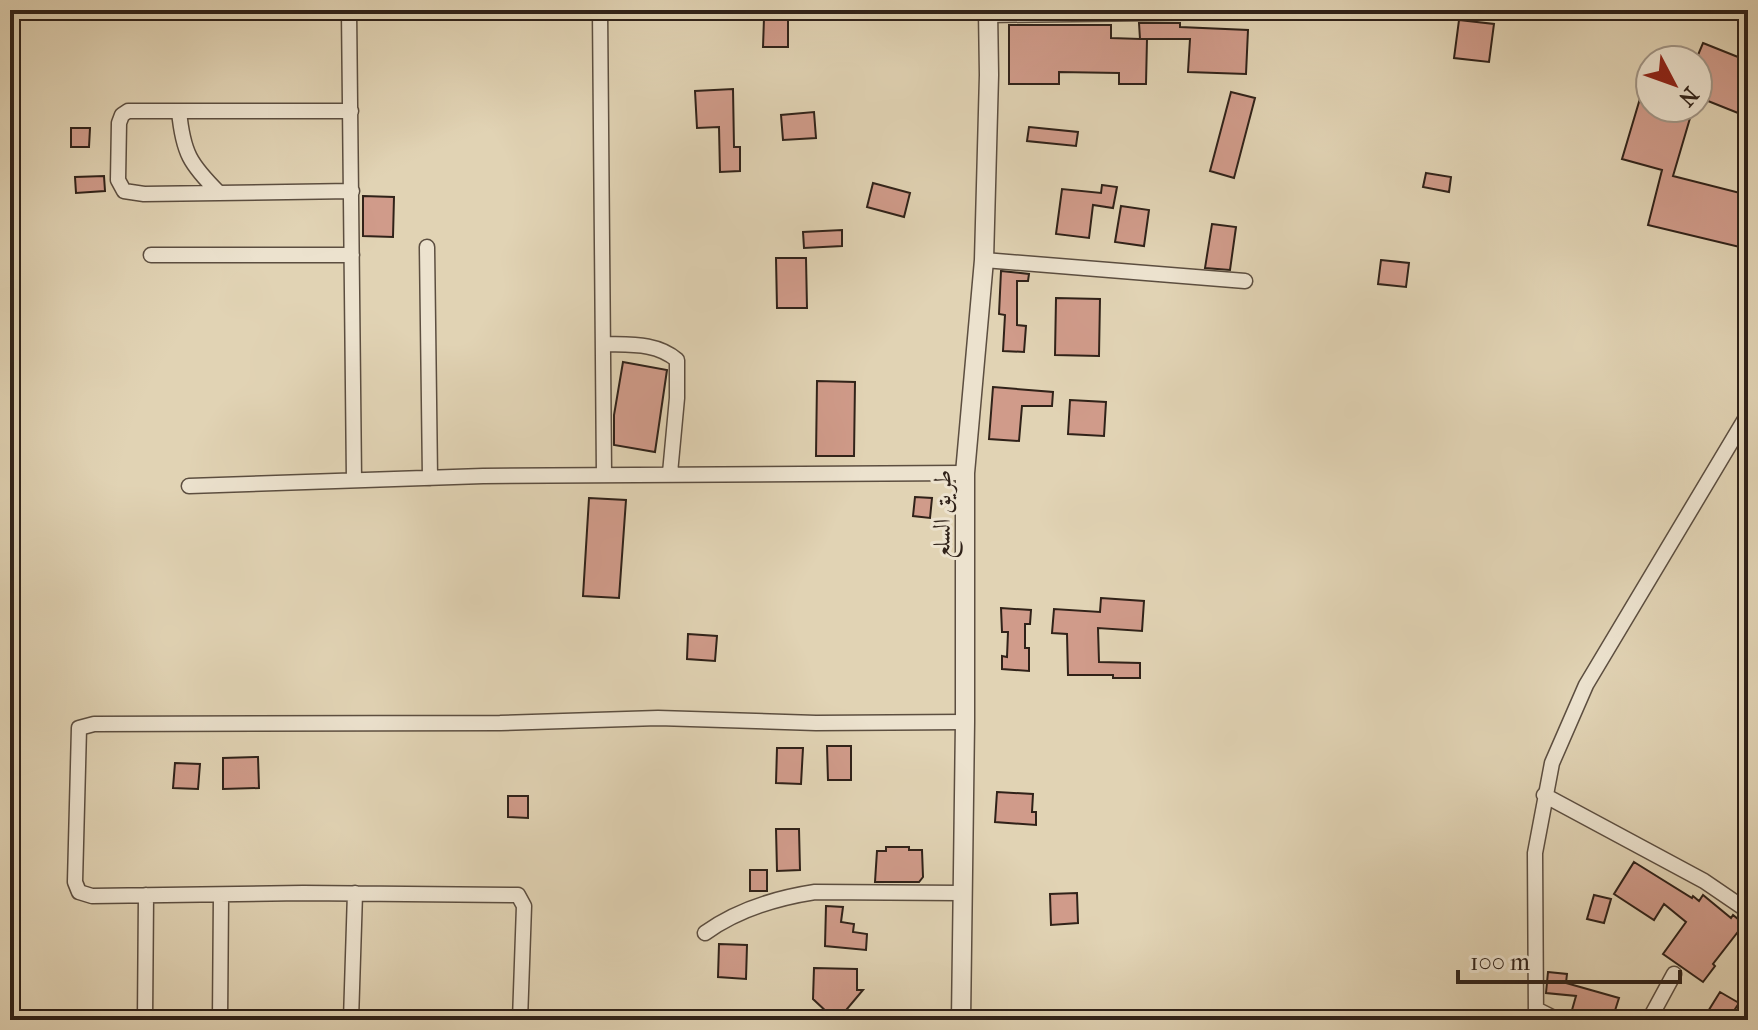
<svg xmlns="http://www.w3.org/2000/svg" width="1758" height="1030" font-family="'IM FELL French Canon',Amiri,serif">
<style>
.building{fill:#d09b8a;stroke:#302219;stroke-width:2}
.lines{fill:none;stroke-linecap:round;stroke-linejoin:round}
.minor-casing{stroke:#5c4e40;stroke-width:17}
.tertiary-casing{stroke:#5c4e40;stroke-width:21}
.minor{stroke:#ece2ce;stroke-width:14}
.tertiary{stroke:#ece2ce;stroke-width:18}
.labels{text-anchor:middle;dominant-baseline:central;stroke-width:6;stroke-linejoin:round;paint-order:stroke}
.street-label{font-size:24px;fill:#302219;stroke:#ece2ce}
</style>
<rect width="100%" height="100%" fill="#e1d3b4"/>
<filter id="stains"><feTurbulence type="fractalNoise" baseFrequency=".0025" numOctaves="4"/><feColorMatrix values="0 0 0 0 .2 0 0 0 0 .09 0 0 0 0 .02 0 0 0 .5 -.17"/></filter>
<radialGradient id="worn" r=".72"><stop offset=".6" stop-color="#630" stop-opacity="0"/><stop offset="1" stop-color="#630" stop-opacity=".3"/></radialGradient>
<!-- building -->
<path class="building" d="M 764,18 L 788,19 L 788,47 L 763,47 Z
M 1459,20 L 1494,24 L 1489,62 L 1454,58 Z
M 1139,23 L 1180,23 L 1180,27 L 1248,30 L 1246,74 L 1188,72 L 1190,39 L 1141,39 L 1147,39 L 1146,84 L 1119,84 L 1119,73 L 1059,72 L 1059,84 L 1009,84 L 1009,25 L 1111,25 L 1111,38 L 1140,39 Z
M 1703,43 L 1748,61 L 1748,117 L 1698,97 L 1698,55 Z
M 1647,75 L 1650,75 L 1650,108 L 1693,108 L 1673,176 L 1748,195 L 1748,249 L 1648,225 L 1662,170 L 1622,159 Z
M 733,89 L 734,147 L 740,147 L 740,171 L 720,172 L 719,127 L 697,128 L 695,91 Z
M 1231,92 L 1255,98 L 1234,178 L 1210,171 Z
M 814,112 L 816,138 L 783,140 L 781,115 Z
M 1029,127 L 1078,132 L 1076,146 L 1027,141 Z
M 71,128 L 90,128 L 89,147 L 71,147 Z
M 1426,173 L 1451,177 L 1449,192 L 1423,187 Z
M 104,176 L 105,191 L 76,193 L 75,177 Z
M 873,183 L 910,193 L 904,217 L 867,207 Z
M 1102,185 L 1117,187 L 1113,208 L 1093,205 L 1089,238 L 1056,234 L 1062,189 L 1101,193 Z
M 363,196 L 394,197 L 393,237 L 363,236 Z
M 1121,206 L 1149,210 L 1144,246 L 1115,242 Z
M 1212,224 L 1236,227 L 1230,270 L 1205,268 Z
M 842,230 L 842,246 L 804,248 L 803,232 Z
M 776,258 L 806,258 L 807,308 L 777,308 Z
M 1381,260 L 1409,263 L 1406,287 L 1378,284 Z
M 1001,271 L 1029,274 L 1028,281 L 1017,281 L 1017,325 L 1026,326 L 1024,352 L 1003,351 L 1005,315 L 999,314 Z
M 1056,298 L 1100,299 L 1099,356 L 1055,355 Z
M 623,362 L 667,370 L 655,452 L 614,445 L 614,415 Z
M 817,381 L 855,382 L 854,456 L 816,456 Z
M 993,387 L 1053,392 L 1052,406 L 1022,406 L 1019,441 L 989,439 Z
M 1070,400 L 1106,402 L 1104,436 L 1068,434 Z
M 915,497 L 932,498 L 930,518 L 913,516 Z
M 589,498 L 626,500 L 619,598 L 583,596 Z
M 1101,598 L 1144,601 L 1142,631 L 1098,628 L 1099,662 L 1140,663 L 1140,678 L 1113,678 L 1113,675 L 1068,675 L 1067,634 L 1052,633 L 1054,609 L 1100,612 Z
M 1001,608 L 1031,610 L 1030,624 L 1025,624 L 1025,648 L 1029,648 L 1029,671 L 1002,669 L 1002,656 L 1007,657 L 1008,632 L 1002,632 Z
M 688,634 L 717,636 L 715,661 L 687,659 Z
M 827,746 L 851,746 L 851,780 L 828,780 Z
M 777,748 L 803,748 L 801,784 L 776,783 Z
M 258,757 L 259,788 L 223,789 L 223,758 Z
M 175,763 L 200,764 L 198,789 L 173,788 Z
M 997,792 L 1033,794 L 1032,812 L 1036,812 L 1036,825 L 995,822 Z
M 508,796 L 528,796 L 528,818 L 508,817 Z
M 776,829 L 799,829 L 800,870 L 777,871 Z
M 886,847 L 909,847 L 909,850 L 922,850 L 923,877 L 919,882 L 875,882 L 877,851 L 886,851 Z
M 1634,862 L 1692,898 L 1693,896 L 1699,901 L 1703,895 L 1731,918 L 1733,915 L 1744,924 L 1713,964 L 1715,966 L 1703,982 L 1663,954 L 1686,922 L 1664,904 L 1654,920 L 1614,894 Z
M 750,870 L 767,870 L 767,891 L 750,891 Z
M 1077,893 L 1078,923 L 1051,925 L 1050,894 Z
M 1594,895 L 1611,899 L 1604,923 L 1587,919 Z
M 826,906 L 843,907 L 841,922 L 854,924 L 853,932 L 867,934 L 866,950 L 825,946 Z
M 719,944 L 747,945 L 746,979 L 718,977 Z
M 814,968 L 857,969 L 857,990 L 863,990 L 842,1015 L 829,1014 L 813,999 Z
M 1548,972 L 1567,974 L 1566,983 L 1619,998 L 1612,1020 L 1572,1010 L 1576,996 L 1546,993 Z
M 1720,992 L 1739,1003 L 1728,1020 L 1719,1020 L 1707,1013 Z"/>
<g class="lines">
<defs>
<path id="minor" d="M 349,10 L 354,480
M 600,10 L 604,474
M 988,15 L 1227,12
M 179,111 C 183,153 190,164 219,193
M 351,111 L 128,111 L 122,115 L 119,123 L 118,180 L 124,191 L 144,194 L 352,191
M 427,247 L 430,478
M 151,255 L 352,255
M 984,260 L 1245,281
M 603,344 C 629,345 656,342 677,360 L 677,398 L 670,473
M 189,486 L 483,476 L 965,473
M 1544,795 L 1704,881 L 1748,911
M 705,933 C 737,910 776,898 815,892 L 961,893
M 1536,1009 L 1558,1020
M 145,1020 L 146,895
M 220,1020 L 221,895
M 351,1020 L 355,893
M 520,1020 L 524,906 L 518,895 L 303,893 L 92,896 L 79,892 L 75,882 L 79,728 L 94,724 L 500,723 L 658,718 L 816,723 L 965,722
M 1536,1020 L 1535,853 L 1552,763 L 1586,685 L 1748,414
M 1649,1020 L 1674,974"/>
<path id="tertiary" d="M 961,1020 L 965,722 L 965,473 L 984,260 L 989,75 L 988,10"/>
</defs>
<!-- minor casing -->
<use href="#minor" class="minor-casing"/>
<!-- tertiary casing -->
<use href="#tertiary" class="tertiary-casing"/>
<!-- minor -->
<use href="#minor" class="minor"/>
<!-- tertiary -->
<use href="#tertiary" class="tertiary"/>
</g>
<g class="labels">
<!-- street labels -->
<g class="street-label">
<text transform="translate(942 514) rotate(-89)">طريق السلع</text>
</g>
</g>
<!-- margin -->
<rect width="1758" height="1030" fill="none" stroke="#e1d3b4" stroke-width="40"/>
<rect x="12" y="12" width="1734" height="1006" fill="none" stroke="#302219" stroke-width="4"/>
<rect x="20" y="20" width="1718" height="990" fill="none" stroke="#302219" stroke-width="2"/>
<!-- north arrow -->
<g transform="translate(1674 84) rotate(131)"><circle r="38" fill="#ece2ce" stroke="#a19586" stroke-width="2"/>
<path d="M0-6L14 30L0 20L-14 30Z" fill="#8f2418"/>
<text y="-12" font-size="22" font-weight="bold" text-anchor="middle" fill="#302219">N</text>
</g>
<!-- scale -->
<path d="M1458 970v12h222v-12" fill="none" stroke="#302219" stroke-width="4"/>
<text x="1470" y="970" font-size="24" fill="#302219" stroke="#ece2ce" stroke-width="6" paint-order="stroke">100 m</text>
<rect width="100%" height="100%" filter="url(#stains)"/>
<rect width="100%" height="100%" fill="url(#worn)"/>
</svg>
